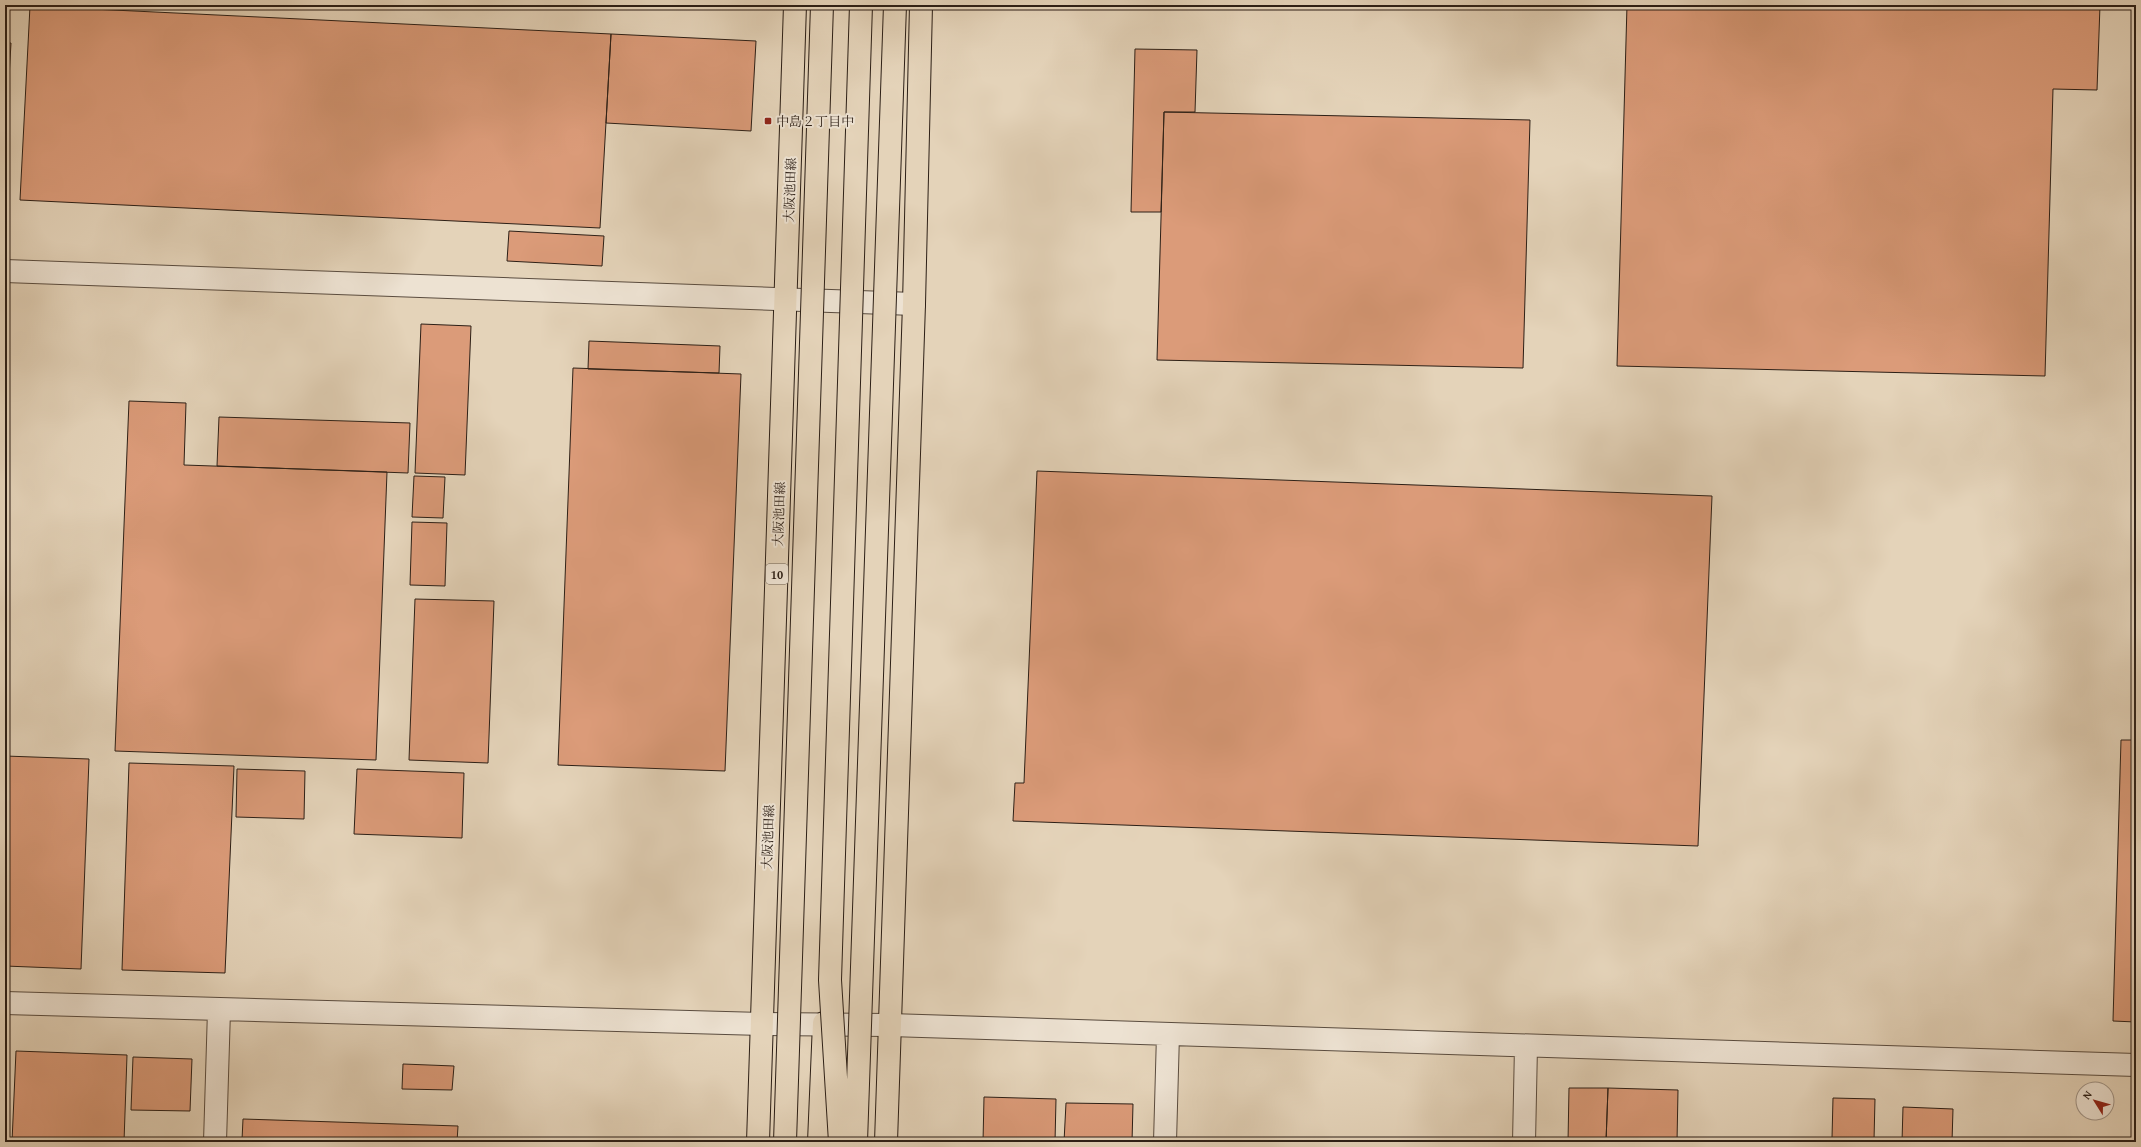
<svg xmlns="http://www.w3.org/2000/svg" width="2141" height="1147" font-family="'Gentium Book Plus','Noto Serif JP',serif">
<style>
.building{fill:#db9b79;stroke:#2c1f16}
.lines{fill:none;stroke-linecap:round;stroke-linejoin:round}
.minor-casing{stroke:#5a4c3f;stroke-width:24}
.major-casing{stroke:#2c1f16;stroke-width:24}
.highway-casing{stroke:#2c1f16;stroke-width:24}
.minor{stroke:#ede2d2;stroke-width:22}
.major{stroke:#e4d3b9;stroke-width:22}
.highway{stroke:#e4d3b9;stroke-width:22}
.highway-bridge-casing{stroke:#2c1f16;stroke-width:24;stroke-linecap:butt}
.highway-bridge{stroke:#e4d3b9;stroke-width:22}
.poi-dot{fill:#8f2418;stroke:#ede2d2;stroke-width:1.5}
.labels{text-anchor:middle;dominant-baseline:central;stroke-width:4;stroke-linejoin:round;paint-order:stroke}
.shield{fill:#ede2d2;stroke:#665a4e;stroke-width:1}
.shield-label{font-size:12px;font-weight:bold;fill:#2c1f16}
.poi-label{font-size:13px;fill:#2c1f16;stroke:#ede2d2;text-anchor:start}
.street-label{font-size:13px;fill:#2c1f16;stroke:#ede2d2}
</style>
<rect width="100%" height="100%" fill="#e4d3b9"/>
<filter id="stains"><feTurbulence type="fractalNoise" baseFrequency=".005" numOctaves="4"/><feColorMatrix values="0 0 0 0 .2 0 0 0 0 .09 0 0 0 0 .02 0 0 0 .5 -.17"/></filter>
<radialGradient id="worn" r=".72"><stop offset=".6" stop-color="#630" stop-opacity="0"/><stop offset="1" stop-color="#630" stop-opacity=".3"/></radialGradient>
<!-- building -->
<path class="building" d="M 1627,5 L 2100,5 L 2097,90 L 2053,89 L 2045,376 L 1617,366 Z
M 30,6 L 611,34 L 600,228 L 20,200 Z
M 611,34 L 756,41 L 751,131 L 606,123 Z
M 5,43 L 11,43 L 5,146 Z
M 1135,49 L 1197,50 L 1195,112 L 1164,112 L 1161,212 L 1131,212 Z
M 1164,112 L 1530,120 L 1523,368 L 1157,360 Z
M 509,231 L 604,236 L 602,266 L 507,261 Z
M 421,324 L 471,326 L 465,475 L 415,473 Z
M 589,341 L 720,346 L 719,373 L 588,369 Z
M 573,368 L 741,374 L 725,771 L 558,765 Z
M 129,401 L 186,403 L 184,465 L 387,472 L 376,760 L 115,751 Z
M 219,417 L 410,423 L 408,473 L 217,466 Z
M 1037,471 L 1712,496 L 1698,846 L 1013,821 L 1015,783 L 1024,783 Z
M 414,476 L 445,477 L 443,518 L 412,517 Z
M 412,522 L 447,523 L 445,586 L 410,585 Z
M 415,599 L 494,601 L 488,763 L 409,760 Z
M 2121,740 L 2136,740 L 2136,1022 L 2113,1021 Z
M 5,756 L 89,759 L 81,969 L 5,966 Z
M 129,763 L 234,766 L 225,973 L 122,970 Z
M 237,769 L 305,771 L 304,819 L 236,817 Z
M 357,769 L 464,773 L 462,838 L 354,834 Z
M 16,1051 L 127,1055 L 124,1142 L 12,1142 Z
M 133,1057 L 192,1059 L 190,1111 L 131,1110 Z
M 403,1064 L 454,1066 L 452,1090 L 402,1089 Z
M 1569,1088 L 1608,1088 L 1606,1142 L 1568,1142 Z
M 1608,1088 L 1678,1090 L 1677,1142 L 1606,1142 Z
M 984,1097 L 1056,1099 L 1055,1142 L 983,1142 Z
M 1833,1098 L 1875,1099 L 1874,1140 L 1832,1138 Z
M 1066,1103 L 1133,1104 L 1132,1142 L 1064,1142 Z
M 1903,1107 L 1953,1109 L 1952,1142 L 1902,1142 Z
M 243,1119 L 458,1126 L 457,1142 L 242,1140 Z
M 242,1140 L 290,1142 L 242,1142 Z"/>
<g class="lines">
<defs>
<path id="minor" d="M 5,271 L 914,304
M 5,1003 L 762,1024 L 890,1025 L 2136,1065
M 215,1142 L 219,1010
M 1165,1142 L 1168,1034
M 1524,1142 L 1526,1046"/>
<path id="major" d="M 758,1142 L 795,5
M 886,1142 L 914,304 L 921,5"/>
<path id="highway" d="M 819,1142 L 824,1023"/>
</defs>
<!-- minor casing -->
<use href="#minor" class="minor-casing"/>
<!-- major casing -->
<use href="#major" class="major-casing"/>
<!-- highway casing -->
<use href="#highway" class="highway-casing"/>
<!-- minor -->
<use href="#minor" class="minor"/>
<!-- major -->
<use href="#major" class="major"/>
<!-- highway -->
<use href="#highway" class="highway"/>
<defs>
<path id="highway-bridge" d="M 785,1142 L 822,5
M 840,1142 L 830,980 L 861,5
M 856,1142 L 895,5"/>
</defs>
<!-- highway-bridge casing -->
<use href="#highway-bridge" class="highway-bridge-casing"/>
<!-- highway-bridge -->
<use href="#highway-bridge" class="highway-bridge"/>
</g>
<!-- markers -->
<rect class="poi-dot" x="764" y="117" width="8" height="8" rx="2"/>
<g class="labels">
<!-- shield labels -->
<rect class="shield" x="766" y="564" width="22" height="20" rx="3"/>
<g class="shield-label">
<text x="777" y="574">10</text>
</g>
<!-- poi labels -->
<g class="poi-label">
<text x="776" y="121">中島２丁目中</text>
</g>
<!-- street labels -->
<g class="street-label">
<text transform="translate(790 190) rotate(-88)">大阪池田線</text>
<text transform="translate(779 514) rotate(-88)">大阪池田線</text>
<text transform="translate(768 837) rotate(-88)">大阪池田線</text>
</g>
</g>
<!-- margin -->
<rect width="2141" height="1147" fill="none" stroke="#e4d3b9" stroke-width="20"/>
<rect x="6" y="6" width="2129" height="1135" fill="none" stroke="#2c1f16" stroke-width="2"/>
<rect x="10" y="10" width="2121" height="1127" fill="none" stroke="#2c1f16"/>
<!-- north arrow -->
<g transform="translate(2095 1101) rotate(307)"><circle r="19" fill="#ede2d2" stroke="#a09487"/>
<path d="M0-3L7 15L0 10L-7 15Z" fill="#8f2418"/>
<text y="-6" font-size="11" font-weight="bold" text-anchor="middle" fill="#2c1f16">N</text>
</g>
<rect width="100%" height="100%" filter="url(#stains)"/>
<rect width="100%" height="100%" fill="url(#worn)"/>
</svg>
